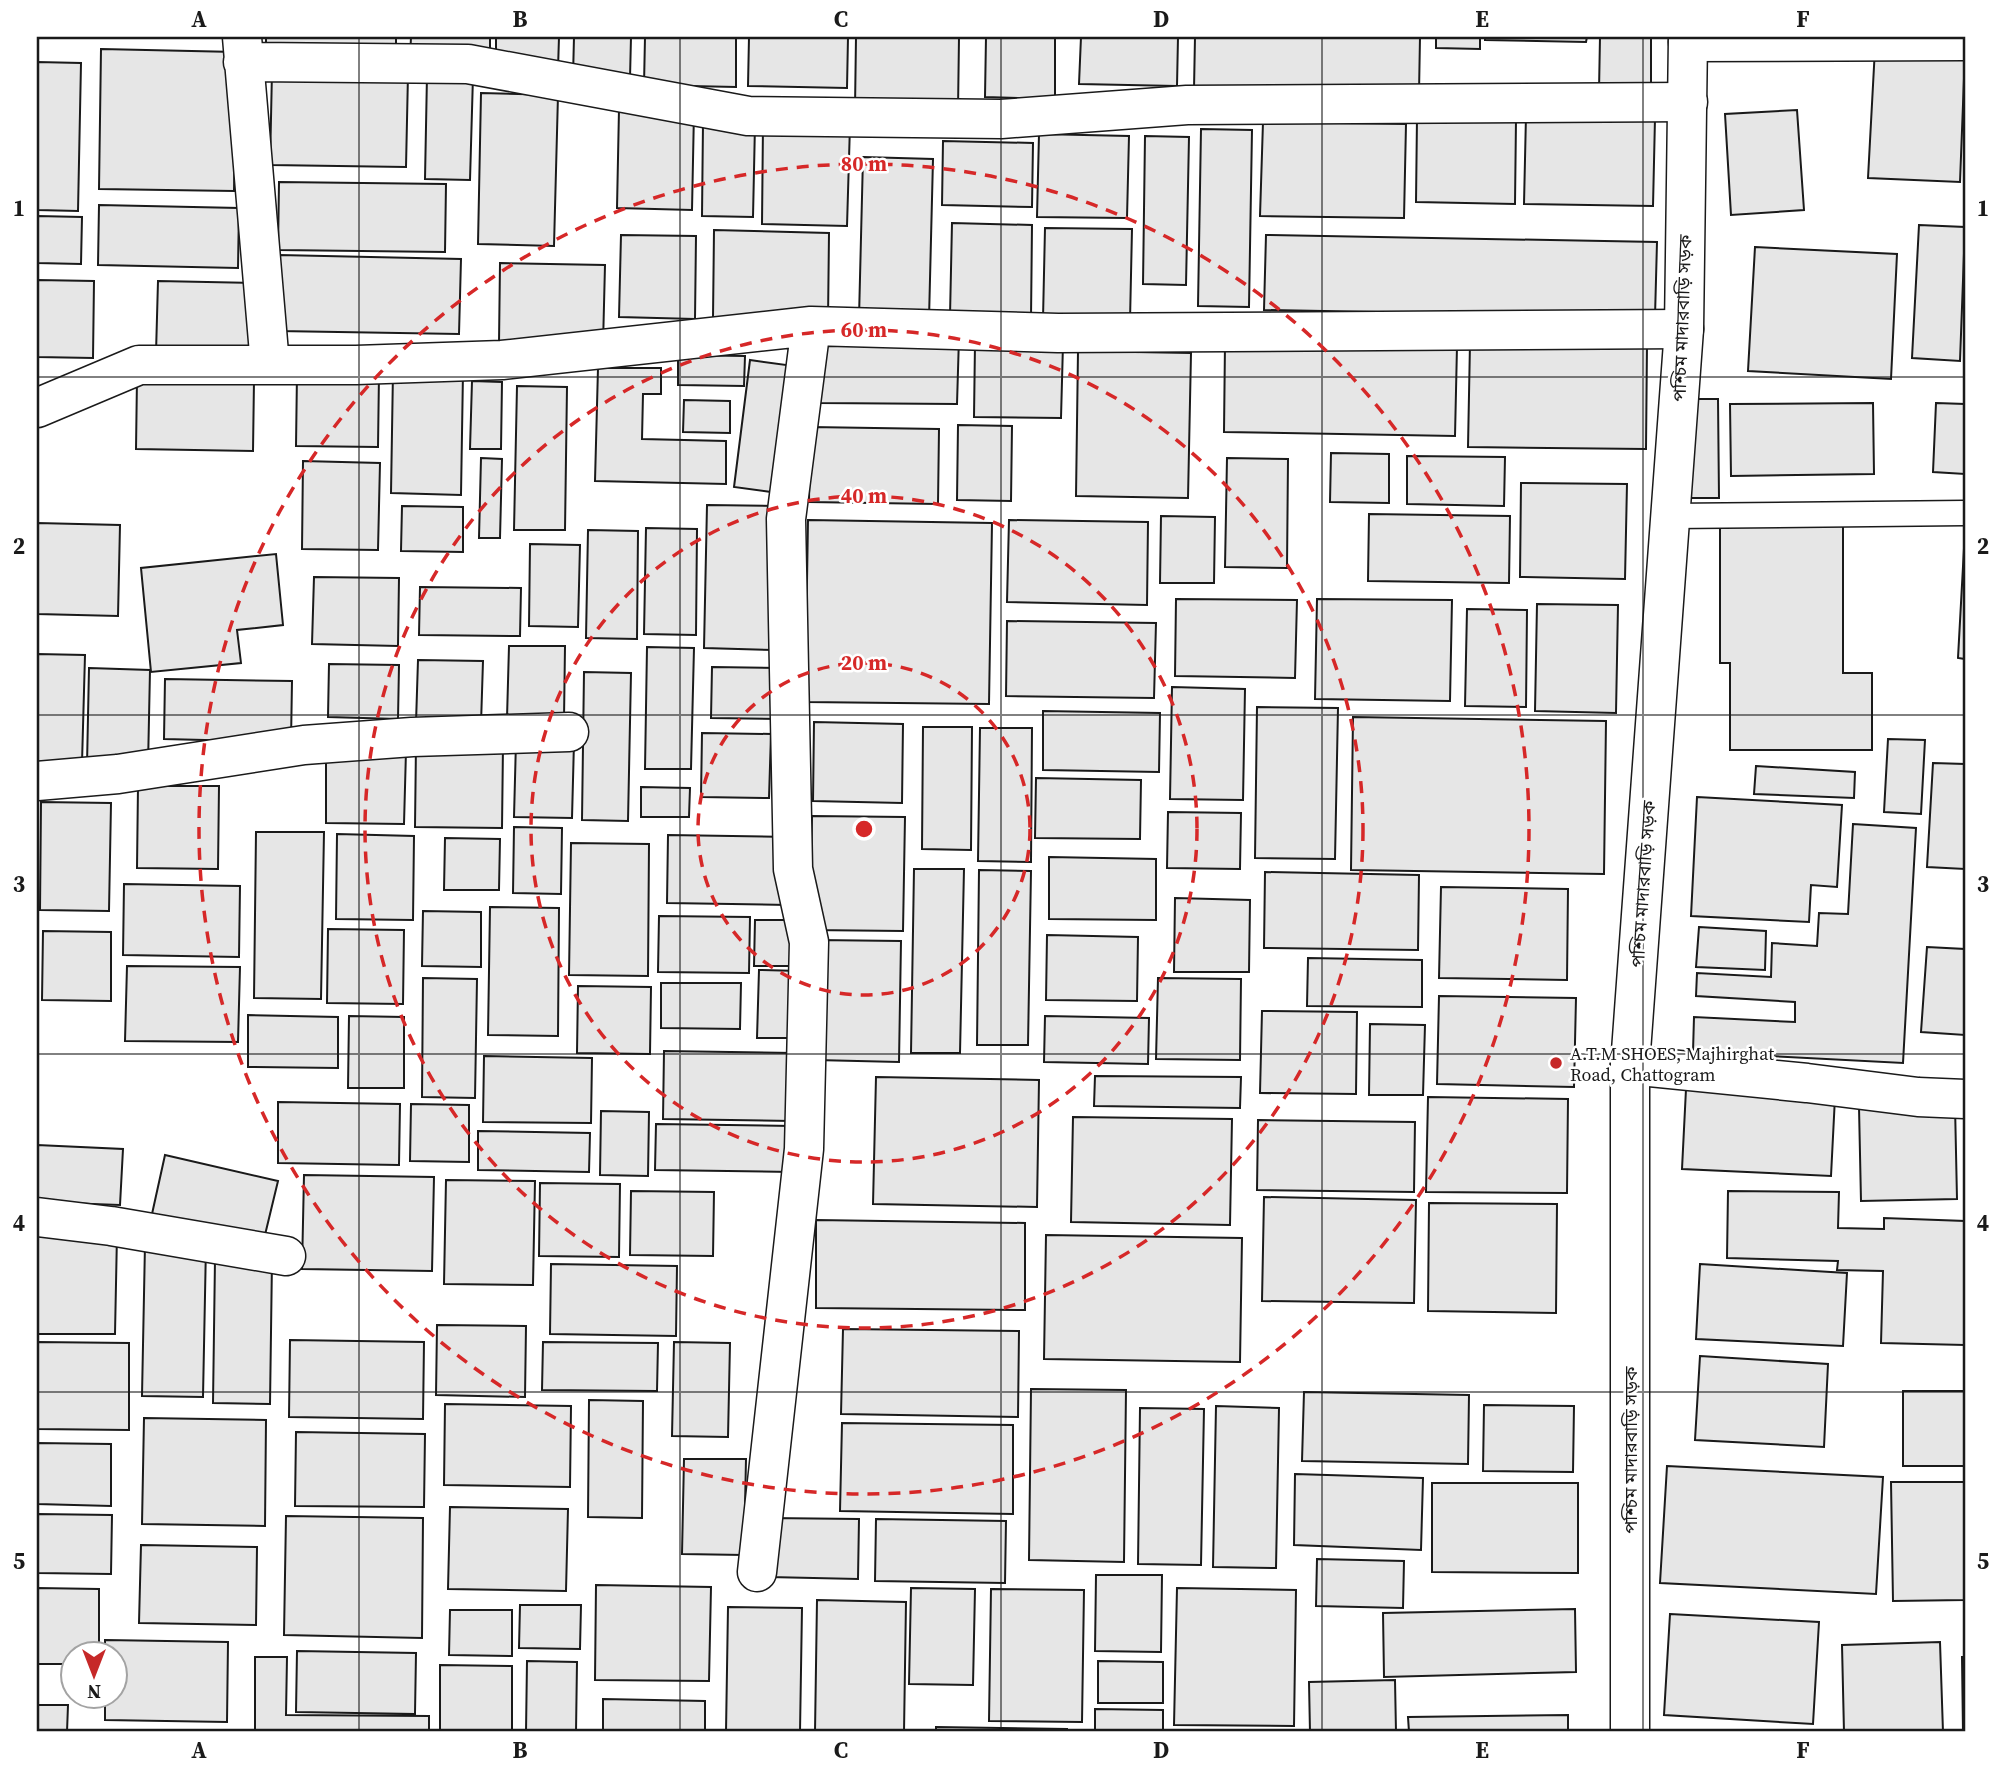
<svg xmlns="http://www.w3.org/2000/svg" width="2002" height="1769" font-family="'Source Serif 4','Noto Sans Bengali',serif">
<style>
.building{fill:#e6e6e6;stroke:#1a1a1a;stroke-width:2}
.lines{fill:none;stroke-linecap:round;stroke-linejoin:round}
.lane-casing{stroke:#1a1a1a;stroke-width:27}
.street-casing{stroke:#1a1a1a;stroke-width:41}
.secondary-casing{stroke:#1a1a1a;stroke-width:41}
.lane{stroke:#fff;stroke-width:24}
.street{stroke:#fff;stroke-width:38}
.secondary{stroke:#fff;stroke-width:38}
.grid{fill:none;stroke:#1a1a1a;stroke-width:2;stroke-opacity:0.55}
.ring{fill:none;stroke:#d62828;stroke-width:3.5;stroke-dasharray:12 9}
.poi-dot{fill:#c62828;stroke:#fff;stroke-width:2.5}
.labels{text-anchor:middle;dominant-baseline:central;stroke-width:5;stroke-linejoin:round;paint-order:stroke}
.street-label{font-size:18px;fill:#1a1a1a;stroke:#fff}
.poi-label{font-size:18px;fill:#1a1a1a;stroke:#fff;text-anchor:start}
.centre{fill:#d62828;stroke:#fff;stroke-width:3.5}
.ring-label{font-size:21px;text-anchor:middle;font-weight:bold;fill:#d62828;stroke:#fff;stroke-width:5;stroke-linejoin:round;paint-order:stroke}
.neatline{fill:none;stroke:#1a1a1a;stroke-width:2.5}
.grid-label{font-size:23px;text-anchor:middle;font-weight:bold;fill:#1a1a1a}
</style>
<rect width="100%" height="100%" fill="#fff"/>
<!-- building -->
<path class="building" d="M 266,37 L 396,37 L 396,45 L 266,43 Z
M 411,37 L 490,37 L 490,59 L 410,58 Z
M 496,37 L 559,37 L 558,69 L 496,68 Z
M 574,37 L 631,37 L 630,78 L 573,77 Z
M 645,37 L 736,37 L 736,87 L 644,85 Z
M 749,37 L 848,37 L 847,88 L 748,86 Z
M 856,37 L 959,37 L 958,110 L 855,108 Z
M 986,37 L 1055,37 L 1055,99 L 985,97 Z
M 1081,37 L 1178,37 L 1177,86 L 1079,84 Z
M 1195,37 L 1420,37 L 1419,93 L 1194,89 Z
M 1436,37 L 1480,37 L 1480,49 L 1436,48 Z
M 1485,37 L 1587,37 L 1586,42 L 1485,40 Z
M 1600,37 L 1651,37 L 1651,92 L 1599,91 Z
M 1875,48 L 1965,53 L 1960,182 L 1868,178 Z
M 101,49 L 236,52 L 234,191 L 99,189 Z
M 37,62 L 81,63 L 78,211 L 37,210 Z
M 272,71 L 408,74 L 406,167 L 270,165 Z
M 427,75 L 473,76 L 470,180 L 425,179 Z
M 481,93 L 558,95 L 554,246 L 478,244 Z
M 619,109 L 694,111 L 692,210 L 617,208 Z
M 1797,110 L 1804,210 L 1731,215 L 1725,114 Z
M 1526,115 L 1655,118 L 1653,206 L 1524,204 Z
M 1417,117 L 1516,119 L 1515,204 L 1416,202 Z
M 1263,122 L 1406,124 L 1404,218 L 1260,216 Z
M 703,123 L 755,124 L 753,217 L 702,216 Z
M 763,124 L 850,125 L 847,226 L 762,224 Z
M 1201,129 L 1252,130 L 1249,307 L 1198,306 Z
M 1039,134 L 1129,136 L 1127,218 L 1037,217 Z
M 1145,136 L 1189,137 L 1186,285 L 1143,284 Z
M 943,141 L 1033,143 L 1032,207 L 942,205 Z
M 863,157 L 933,159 L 929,319 L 859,318 Z
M 279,182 L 446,184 L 445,252 L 278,250 Z
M 99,205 L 239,208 L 238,268 L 98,265 Z
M 37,216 L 82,217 L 81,264 L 37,263 Z
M 952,223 L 1032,225 L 1031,318 L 950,316 Z
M 1919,225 L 1965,227 L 1960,361 L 1912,358 Z
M 1045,228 L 1132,229 L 1130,321 L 1043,319 Z
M 714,230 L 829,233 L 828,321 L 713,318 Z
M 621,235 L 696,236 L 695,319 L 619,317 Z
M 1266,235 L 1657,242 L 1655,317 L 1264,310 Z
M 1755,247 L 1897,254 L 1891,379 L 1748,371 Z
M 279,255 L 461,259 L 459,334 L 278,331 Z
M 500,263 L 605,265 L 603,345 L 499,343 Z
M 37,280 L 94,281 L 93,358 L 37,357 Z
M 158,281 L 258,283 L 256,355 L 156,353 Z
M 819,335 L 959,337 L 957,404 L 818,403 Z
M 975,343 L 1063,344 L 1061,418 L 974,417 Z
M 1225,343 L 1457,346 L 1455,436 L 1224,432 Z
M 1470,343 L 1647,345 L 1646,449 L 1468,447 Z
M 1078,351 L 1191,353 L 1188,498 L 1076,496 Z
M 678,355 L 745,356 L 744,386 L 678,385 Z
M 750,360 L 794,366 L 779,493 L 734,487 Z
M 598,368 L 661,368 L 661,394 L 643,394 L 642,439 L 726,441 L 726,484 L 595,481 Z
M 393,371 L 463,372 L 461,495 L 391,493 Z
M 297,373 L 379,374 L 378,447 L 296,446 Z
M 137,378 L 254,380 L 253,451 L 136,449 Z
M 472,381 L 502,382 L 501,449 L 470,449 Z
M 517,386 L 567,387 L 565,530 L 514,530 Z
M 1689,399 L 1718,399 L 1719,498 L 1690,498 Z
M 684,400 L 730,401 L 730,433 L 683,432 Z
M 1873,403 L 1874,474 L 1731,476 L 1730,404 Z
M 1936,403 L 1965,404 L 1965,474 L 1933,472 Z
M 958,425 L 1012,426 L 1011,501 L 957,500 Z
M 810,427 L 939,429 L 938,504 L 809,502 Z
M 1331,453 L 1389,454 L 1389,503 L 1330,502 Z
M 1407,456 L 1505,457 L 1504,506 L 1407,504 Z
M 481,458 L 502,459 L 500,538 L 479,538 Z
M 1227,458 L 1288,459 L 1287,568 L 1225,567 Z
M 303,461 L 380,463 L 378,550 L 302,549 Z
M 1521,483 L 1627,484 L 1625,579 L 1520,577 Z
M 707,505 L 778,506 L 775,650 L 704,648 Z
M 402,506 L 463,507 L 463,552 L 401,551 Z
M 1369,514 L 1510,516 L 1509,583 L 1368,581 Z
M 1161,516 L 1215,517 L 1214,583 L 1160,583 Z
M 1720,516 L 1843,516 L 1843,673 L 1872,673 L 1872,750 L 1730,750 L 1730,663 L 1720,663 Z
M 808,520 L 992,523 L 989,704 L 805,702 Z
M 1009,520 L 1148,522 L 1147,605 L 1007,602 Z
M 37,523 L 120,525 L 118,616 L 37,614 Z
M 646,528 L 697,529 L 696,635 L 644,634 Z
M 588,530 L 638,531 L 637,639 L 586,638 Z
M 1965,530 L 1965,659 L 1958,658 Z
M 530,544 L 580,545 L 578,627 L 529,626 Z
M 276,554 L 283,625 L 237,630 L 241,663 L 151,672 L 141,568 Z
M 314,577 L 399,578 L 398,646 L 312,644 Z
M 420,587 L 521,588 L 520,636 L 419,635 Z
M 1176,599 L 1297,600 L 1295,678 L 1175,676 Z
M 1317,599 L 1452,600 L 1450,701 L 1315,699 Z
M 1537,604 L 1618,605 L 1616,713 L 1535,711 Z
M 1467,609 L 1527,610 L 1526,707 L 1465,706 Z
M 1007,621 L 1156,623 L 1154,698 L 1006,696 Z
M 509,646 L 565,646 L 564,719 L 507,718 Z
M 647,647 L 694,648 L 691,769 L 645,769 Z
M 37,654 L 85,655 L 82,763 L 37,763 Z
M 418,660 L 483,661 L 481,724 L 416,723 Z
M 329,664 L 399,665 L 398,719 L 328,717 Z
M 712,667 L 780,668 L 780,719 L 711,718 Z
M 89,668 L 150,670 L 148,766 L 87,765 Z
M 584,672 L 631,673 L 628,821 L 582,820 Z
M 165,679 L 292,681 L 291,742 L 164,739 Z
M 1172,687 L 1245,689 L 1243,800 L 1170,799 Z
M 1257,707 L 1338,708 L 1335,859 L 1255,858 Z
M 1043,711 L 1160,713 L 1159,772 L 1043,770 Z
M 1353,717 L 1606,721 L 1604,874 L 1351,870 Z
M 814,722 L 903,724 L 902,803 L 813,801 Z
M 923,727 L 972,727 L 971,850 L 922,849 Z
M 980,728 L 1032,728 L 1031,862 L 978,861 Z
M 702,733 L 771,734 L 769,798 L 701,797 Z
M 1888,739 L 1925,740 L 1921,814 L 1884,812 Z
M 516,741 L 574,742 L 572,818 L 514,817 Z
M 416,744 L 503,745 L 502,828 L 415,827 Z
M 326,749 L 406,751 L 404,824 L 326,823 Z
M 1933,763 L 1965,764 L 1965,869 L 1927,867 Z
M 1756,766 L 1855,772 L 1854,798 L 1754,794 Z
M 1036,778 L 1141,780 L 1140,839 L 1035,838 Z
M 138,786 L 219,786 L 218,869 L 137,868 Z
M 641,787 L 690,788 L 689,817 L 641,817 Z
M 1697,797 L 1842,805 L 1837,887 L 1811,885 L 1809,922 L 1691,916 Z
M 41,802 L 111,803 L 109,911 L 40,910 Z
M 1168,812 L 1241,813 L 1240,869 L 1167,868 Z
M 812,816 L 905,817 L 903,931 L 810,930 Z
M 1853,824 L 1916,828 L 1903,1063 L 1693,1052 L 1694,1017 L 1795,1022 L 1795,1002 L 1696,996 L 1697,973 L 1771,977 L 1772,943 L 1817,946 L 1819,913 L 1848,914 Z
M 514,827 L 562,828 L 561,894 L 513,893 Z
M 256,832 L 324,832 L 321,999 L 254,998 Z
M 337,834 L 414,836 L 413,920 L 336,919 Z
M 668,835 L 789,837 L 788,905 L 667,903 Z
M 445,838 L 500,839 L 499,890 L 444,890 Z
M 571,843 L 649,844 L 648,976 L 569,975 Z
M 1049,857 L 1156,859 L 1156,920 L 1049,919 Z
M 914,869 L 964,869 L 960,1053 L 911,1053 Z
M 979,870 L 1031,871 L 1028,1045 L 977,1045 Z
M 1265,872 L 1419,875 L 1418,950 L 1264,948 Z
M 124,884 L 240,886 L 239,957 L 123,955 Z
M 1441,887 L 1568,889 L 1567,980 L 1439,978 Z
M 1175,898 L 1250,900 L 1249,972 L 1174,972 Z
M 490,907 L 559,908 L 558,1036 L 488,1035 Z
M 423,911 L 481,912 L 481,967 L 422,966 Z
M 659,916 L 750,917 L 749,973 L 658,972 Z
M 755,920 L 802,920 L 802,966 L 754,966 Z
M 1699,927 L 1766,931 L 1765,970 L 1696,967 Z
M 328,929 L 404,930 L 403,1004 L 327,1003 Z
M 43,931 L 111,932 L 111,1001 L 42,1000 Z
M 1047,935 L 1138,937 L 1137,1001 L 1046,1000 Z
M 817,940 L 901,941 L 899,1062 L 816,1060 Z
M 1927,947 L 1965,949 L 1965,1035 L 1921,1032 Z
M 1308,958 L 1422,960 L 1422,1007 L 1307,1006 Z
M 127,966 L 240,967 L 238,1042 L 125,1041 Z
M 759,970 L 800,971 L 799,1038 L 757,1038 Z
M 423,978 L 477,979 L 475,1098 L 422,1097 Z
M 1158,978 L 1241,979 L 1240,1060 L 1156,1059 Z
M 661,983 L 741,983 L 740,1029 L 661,1028 Z
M 578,986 L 651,987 L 650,1054 L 577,1053 Z
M 1439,996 L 1576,998 L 1574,1087 L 1437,1084 Z
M 1262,1011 L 1357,1012 L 1356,1094 L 1260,1093 Z
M 248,1015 L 338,1017 L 338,1068 L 248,1067 Z
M 349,1016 L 404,1017 L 404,1088 L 348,1088 Z
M 1045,1016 L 1149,1018 L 1148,1064 L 1044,1062 Z
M 1370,1024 L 1425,1025 L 1423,1095 L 1369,1095 Z
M 664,1051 L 793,1053 L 792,1121 L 663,1119 Z
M 484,1056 L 592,1058 L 591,1123 L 483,1122 Z
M 1095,1076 L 1241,1077 L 1240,1108 L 1094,1106 Z
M 876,1077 L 1039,1080 L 1037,1207 L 873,1204 Z
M 1686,1089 L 1835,1097 L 1831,1176 L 1682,1169 Z
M 1428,1097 L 1568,1099 L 1567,1193 L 1426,1192 Z
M 278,1102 L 400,1104 L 399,1165 L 278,1163 Z
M 411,1104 L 469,1105 L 469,1162 L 410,1161 Z
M 1955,1105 L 1957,1199 L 1861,1201 L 1859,1107 Z
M 601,1111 L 649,1112 L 648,1176 L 600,1175 Z
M 1073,1117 L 1232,1119 L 1230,1225 L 1071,1222 Z
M 1258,1120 L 1415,1122 L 1414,1192 L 1257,1190 Z
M 656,1124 L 792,1126 L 792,1172 L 655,1170 Z
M 478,1131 L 590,1133 L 589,1172 L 478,1170 Z
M 37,1145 L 123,1149 L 120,1205 L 37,1202 Z
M 165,1155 L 278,1181 L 264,1239 L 152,1214 Z
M 304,1175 L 434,1177 L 432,1271 L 302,1269 Z
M 446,1180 L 535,1181 L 533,1285 L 444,1284 Z
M 540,1183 L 620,1184 L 619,1257 L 539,1256 Z
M 631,1191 L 714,1192 L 713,1256 L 630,1255 Z
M 1728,1191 L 1839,1192 L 1838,1228 L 1884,1229 L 1884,1218 L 1965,1221 L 1965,1345 L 1881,1343 L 1883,1271 L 1837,1270 L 1838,1261 L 1727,1258 Z
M 1264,1197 L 1416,1200 L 1414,1303 L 1262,1301 Z
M 1429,1203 L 1557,1204 L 1556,1313 L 1428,1311 Z
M 816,1220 L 1025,1223 L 1025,1310 L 816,1308 Z
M 37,1232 L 117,1234 L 115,1334 L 37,1334 Z
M 1046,1235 L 1242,1238 L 1240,1362 L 1044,1359 Z
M 145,1244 L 206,1245 L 203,1397 L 142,1396 Z
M 215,1259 L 272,1260 L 270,1404 L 213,1403 Z
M 551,1264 L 677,1266 L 676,1336 L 550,1334 Z
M 1700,1264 L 1847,1273 L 1843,1346 L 1696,1339 Z
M 437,1325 L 526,1326 L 525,1397 L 436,1395 Z
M 843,1329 L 1019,1331 L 1018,1417 L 841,1414 Z
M 290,1340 L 424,1342 L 423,1419 L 289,1417 Z
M 37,1342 L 129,1343 L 129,1430 L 37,1429 Z
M 543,1342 L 658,1343 L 657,1391 L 542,1390 Z
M 674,1342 L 730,1343 L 728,1437 L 672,1436 Z
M 1700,1356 L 1828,1364 L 1824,1447 L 1695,1440 Z
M 1031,1389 L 1126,1390 L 1124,1562 L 1029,1560 Z
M 1903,1391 L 1965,1391 L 1965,1466 L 1903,1466 Z
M 1304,1392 L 1469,1395 L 1468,1464 L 1302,1461 Z
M 589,1400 L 643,1401 L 642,1518 L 588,1517 Z
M 445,1404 L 571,1406 L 570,1487 L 444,1485 Z
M 1484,1405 L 1574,1406 L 1573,1472 L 1483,1471 Z
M 1216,1406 L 1279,1408 L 1276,1568 L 1213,1567 Z
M 1140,1408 L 1204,1409 L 1201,1565 L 1138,1564 Z
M 144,1418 L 266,1420 L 265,1526 L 142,1524 Z
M 842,1423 L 1013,1425 L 1013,1514 L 840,1511 Z
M 296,1432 L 425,1434 L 424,1507 L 295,1506 Z
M 37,1443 L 111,1444 L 111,1506 L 37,1504 Z
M 684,1459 L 746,1459 L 744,1555 L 682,1554 Z
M 1667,1466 L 1883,1477 L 1876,1594 L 1660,1583 Z
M 1295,1474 L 1423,1478 L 1421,1550 L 1294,1545 Z
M 1891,1482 L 1965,1482 L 1965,1600 L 1893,1601 Z
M 1432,1483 L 1578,1483 L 1578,1573 L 1432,1572 Z
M 450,1507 L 568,1509 L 566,1591 L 448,1589 Z
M 37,1514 L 112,1515 L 111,1574 L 37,1573 Z
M 286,1516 L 423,1518 L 422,1638 L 284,1635 Z
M 769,1518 L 859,1519 L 858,1579 L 769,1577 Z
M 876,1519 L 1006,1521 L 1005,1583 L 875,1581 Z
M 141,1545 L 257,1547 L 256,1625 L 139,1623 Z
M 1317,1559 L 1404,1561 L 1403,1608 L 1316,1606 Z
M 1096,1575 L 1162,1575 L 1161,1652 L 1095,1651 Z
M 596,1585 L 711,1587 L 709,1681 L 595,1680 Z
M 37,1588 L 99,1589 L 99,1654 L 74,1654 L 74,1664 L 37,1664 Z
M 911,1588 L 975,1589 L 973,1685 L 909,1684 Z
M 1177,1588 L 1296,1590 L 1294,1726 L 1174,1725 Z
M 991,1589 L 1084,1590 L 1082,1722 L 989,1721 Z
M 817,1600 L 906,1602 L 904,1732 L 815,1732 Z
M 520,1605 L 581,1605 L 580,1649 L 519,1648 Z
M 728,1607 L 802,1608 L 800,1732 L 726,1732 Z
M 1575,1609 L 1576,1672 L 1384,1677 L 1383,1613 Z
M 450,1610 L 512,1610 L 512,1656 L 449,1655 Z
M 1670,1614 L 1819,1622 L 1813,1724 L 1664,1715 Z
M 105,1640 L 228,1642 L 227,1722 L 105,1720 L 105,1696 L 116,1696 L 116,1654 L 105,1654 Z
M 1940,1642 L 1943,1732 L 1844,1732 L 1842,1645 Z
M 297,1651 L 416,1653 L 415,1714 L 296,1712 Z
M 255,1657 L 287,1657 L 286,1715 L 429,1716 L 429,1732 L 255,1732 Z
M 1962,1657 L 1965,1657 L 1965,1732 L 1963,1732 Z
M 527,1661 L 577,1662 L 576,1732 L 526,1732 Z
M 1098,1661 L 1163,1662 L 1163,1703 L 1098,1703 Z
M 440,1665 L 512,1666 L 512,1732 L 440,1732 Z
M 1395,1680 L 1396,1732 L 1310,1732 L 1309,1682 Z
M 603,1699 L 705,1701 L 705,1732 L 603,1732 Z
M 37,1705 L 68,1705 L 67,1732 L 37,1732 Z
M 1095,1709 L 1163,1710 L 1163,1732 L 1095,1732 Z
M 1568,1715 L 1568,1732 L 1409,1732 L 1408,1717 Z
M 936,1727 L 1067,1729 L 1067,1732 L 936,1732 Z"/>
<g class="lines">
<defs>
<path id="lane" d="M 1670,516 L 1965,513"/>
<path id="street" d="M 242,37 L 270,365
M 1688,42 L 1965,41
M 243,62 L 468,64 L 748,116 L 1001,119 L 1187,105 L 1688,102
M 37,408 L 139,365 L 356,365 L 502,360 L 811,326 L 1058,333 L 1684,329
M 37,781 L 118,774 L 304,745 L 412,737 L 569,732
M 1630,1065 L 1807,1083 L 1918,1097 L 1965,1099
M 37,1217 L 111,1226 L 286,1256
M 757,1572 L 804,1149 L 809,942 L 793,869 L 786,519 L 811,326"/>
<path id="secondary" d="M 1630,1732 L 1630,1065 L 1684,329 L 1688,37"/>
</defs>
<!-- lane casing -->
<use href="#lane" class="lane-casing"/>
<!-- street casing -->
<use href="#street" class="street-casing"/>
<!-- secondary casing -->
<use href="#secondary" class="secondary-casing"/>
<!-- lane -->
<use href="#lane" class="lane"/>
<!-- street -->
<use href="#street" class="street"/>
<!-- secondary -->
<use href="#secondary" class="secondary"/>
</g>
<!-- grid -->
<path class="grid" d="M 359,37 L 359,1732M 680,37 L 680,1732M 1001,37 L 1001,1732M 1322,37 L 1322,1732M 1643,37 L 1643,1732M 37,377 L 1965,377M 37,715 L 1965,715M 37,1054 L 1965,1054M 37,1392 L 1965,1392"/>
<!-- distance rings -->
<g class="ring">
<circle cx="864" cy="829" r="166"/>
<circle cx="864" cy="829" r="333"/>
<circle cx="864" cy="829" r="499"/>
<circle cx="864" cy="829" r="665"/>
</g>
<!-- markers -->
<circle class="poi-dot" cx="1556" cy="1063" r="7"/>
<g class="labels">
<!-- street labels -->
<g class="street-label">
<text transform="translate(1682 318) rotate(-88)">পশ্চিম মাদারবাড়ি সড়ক</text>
<text transform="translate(1643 884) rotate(-86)">পশ্চিম মাদারবাড়ি সড়ক</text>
<text transform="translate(1630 1450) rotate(-90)">পশ্চিম মাদারবাড়ি সড়ক</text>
</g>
<!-- poi labels -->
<g class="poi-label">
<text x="1570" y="1053">A.T.M SHOES, Majhirghat<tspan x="1570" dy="21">Road, Chattogram</tspan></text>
</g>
</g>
<circle cx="864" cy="829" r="10" class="centre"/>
<g class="ring-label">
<text x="864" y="171">80 m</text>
<text x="864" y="337">60 m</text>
<text x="864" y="503">40 m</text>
<text x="864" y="670">20 m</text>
</g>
<!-- border -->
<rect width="2002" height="1769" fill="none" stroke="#ffffff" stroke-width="77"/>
<!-- north arrow -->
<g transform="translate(94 1675) rotate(180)"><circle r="33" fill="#ffffff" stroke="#a3a3a3" stroke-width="2"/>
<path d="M0-5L12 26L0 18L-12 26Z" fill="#c62828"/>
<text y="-10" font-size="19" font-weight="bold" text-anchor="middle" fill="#1a1a1a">N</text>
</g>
<rect x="38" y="38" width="1926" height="1692" class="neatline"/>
<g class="grid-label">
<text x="199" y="27">A</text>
<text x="520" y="27">B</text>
<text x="841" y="27">C</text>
<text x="1161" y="27">D</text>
<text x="1482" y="27">E</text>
<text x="1803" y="27">F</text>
<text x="19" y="216">1</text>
<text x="1983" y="216">1</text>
<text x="19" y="554">2</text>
<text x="1983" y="554">2</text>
<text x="19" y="892">3</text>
<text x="1983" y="892">3</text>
<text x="19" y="1231">4</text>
<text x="1983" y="1231">4</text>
<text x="19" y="1569">5</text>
<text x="1983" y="1569">5</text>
<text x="199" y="1758">A</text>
<text x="520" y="1758">B</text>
<text x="841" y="1758">C</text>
<text x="1161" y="1758">D</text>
<text x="1482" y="1758">E</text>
<text x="1803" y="1758">F</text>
</g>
</svg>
